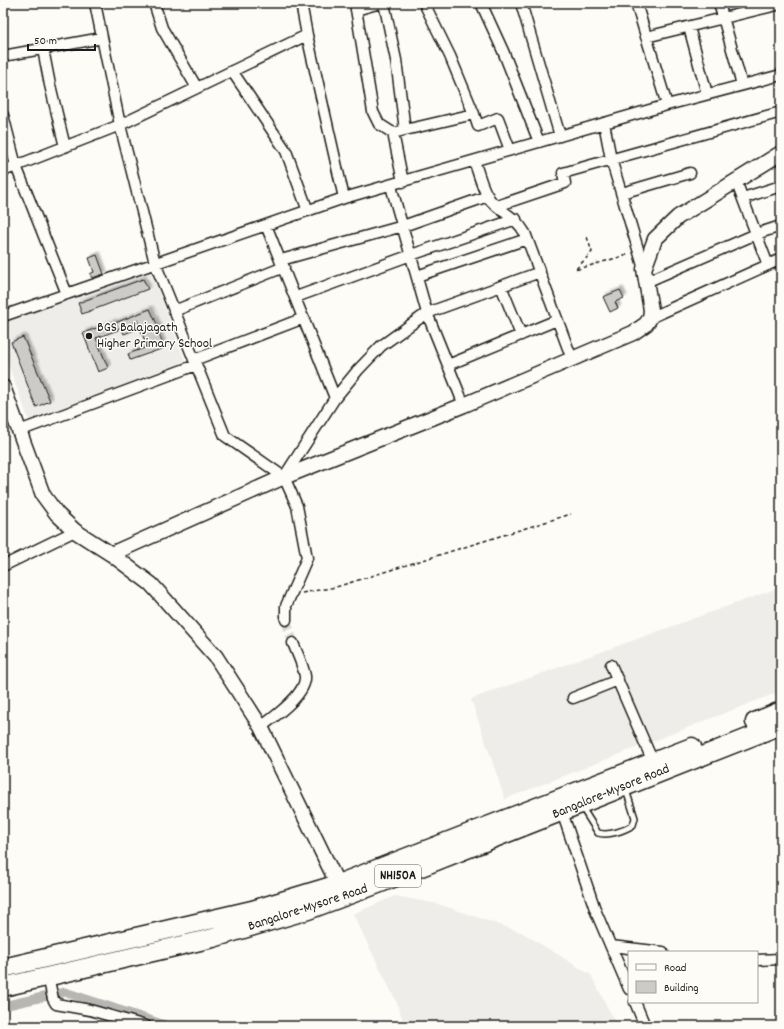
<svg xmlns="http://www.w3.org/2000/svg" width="784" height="1029" font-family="Dekko,sans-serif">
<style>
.built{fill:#eeede9}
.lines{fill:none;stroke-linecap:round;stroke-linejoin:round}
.canal{stroke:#b7b6b2;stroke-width:9}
.building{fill:#cccbc8;stroke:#1c1c1c;filter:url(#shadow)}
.street-tunnel{stroke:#dbdad6;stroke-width:10;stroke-dasharray:10 5;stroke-linecap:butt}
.lane-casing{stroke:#1c1c1c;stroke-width:8}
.street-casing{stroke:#1c1c1c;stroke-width:13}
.secondary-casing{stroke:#1c1c1c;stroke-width:17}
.highway-casing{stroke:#1c1c1c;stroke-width:21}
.path{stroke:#1c1c1c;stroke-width:1.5;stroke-dasharray:4 3;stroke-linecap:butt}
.lane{stroke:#fdfcf7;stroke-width:5}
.street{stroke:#fdfcf7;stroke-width:10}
.secondary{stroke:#fdfcf7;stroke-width:14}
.highway{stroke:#fdfcf7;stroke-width:18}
.poi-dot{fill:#1c1c1c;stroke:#fdfcf7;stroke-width:1.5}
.labels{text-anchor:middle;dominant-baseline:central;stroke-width:3;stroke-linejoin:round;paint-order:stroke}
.shield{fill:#fdfcf7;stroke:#605f5e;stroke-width:1}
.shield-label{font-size:13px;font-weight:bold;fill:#1c1c1c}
.poi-label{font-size:14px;fill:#1c1c1c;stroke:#fdfcf7;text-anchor:start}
.street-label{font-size:14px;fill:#1c1c1c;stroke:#fdfcf7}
</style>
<defs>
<filter id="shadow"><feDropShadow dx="3" dy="-3" stdDeviation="1" flood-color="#0004"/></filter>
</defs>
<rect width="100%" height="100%" fill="#fdfcf7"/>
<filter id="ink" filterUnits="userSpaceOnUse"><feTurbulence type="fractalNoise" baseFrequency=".025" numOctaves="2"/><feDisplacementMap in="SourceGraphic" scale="8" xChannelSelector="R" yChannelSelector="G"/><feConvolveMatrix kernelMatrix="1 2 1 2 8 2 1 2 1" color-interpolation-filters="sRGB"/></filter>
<g filter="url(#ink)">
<!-- built -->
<path class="built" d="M 150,269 L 187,366 L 30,423 L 3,351 L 3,321 Z
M 781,587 L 781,691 L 505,799 L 471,699 Z
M 395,896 L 438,904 L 521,932 L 591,975 L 617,1026 L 405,1026 L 397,1003 L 353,914 Z"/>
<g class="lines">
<!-- canal -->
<path class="canal" d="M 3,1006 L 65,992 L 168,1026"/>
</g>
<!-- building -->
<path class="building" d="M 97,255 L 104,274 L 92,278 L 90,274 L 94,272 L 89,258 Z
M 143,279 L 148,289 L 82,314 L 78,303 Z
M 620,290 L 624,298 L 615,302 L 618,308 L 610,312 L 603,297 Z
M 150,309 L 160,331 L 158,331 L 164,348 L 130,360 L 128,354 L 147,347 L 137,320 L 134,322 L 137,329 L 124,334 L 121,327 L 117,329 L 115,323 Z
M 114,322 L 118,330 L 96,338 L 108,368 L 98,372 L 83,333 Z
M 23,337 L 50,401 L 36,407 L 11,342 Z"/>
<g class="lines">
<!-- street-tunnel -->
<path class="street-tunnel" d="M 286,620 L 293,643"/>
<defs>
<path id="lane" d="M 581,806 L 598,833 C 608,836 624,831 633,825 L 635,818 L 626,790"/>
<path id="street" d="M 95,3 L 120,125 L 155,263 L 225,436 L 284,477 L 297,506 L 307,558 L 286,606 L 286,620
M 154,3 L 162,28 L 197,88
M 301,3 L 307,35
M 355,3 L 373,112 L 379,124 L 393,133
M 384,3 L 396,60 L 405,130 L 393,133 L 403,182
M 424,3 L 450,56 L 474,114
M 481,3 L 503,51 L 539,142
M 521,3 L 560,136
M 636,3 L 667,105
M 719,3 L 742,85
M 356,10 L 380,3
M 689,27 L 707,94
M 646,37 L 781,4
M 43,49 L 50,85 L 65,147
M 3,56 L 102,38
M 232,71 L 286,151 L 308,211
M 3,115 L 16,166 L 67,294
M 604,123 L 611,159 L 644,269
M 405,130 L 474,114 L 478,126 L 498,118 L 510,150
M 474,161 C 479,173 482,191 491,201 C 504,214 515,216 525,233 L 572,359
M 3,171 L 120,125 L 307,35 L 344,198
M 736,181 L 768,265
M 391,186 L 427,313 L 464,405
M 622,193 L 690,173
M 743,198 L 781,186
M 497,206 L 565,183 L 563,173 L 781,112
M 266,225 L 335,398
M 281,260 L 403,226 L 488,196
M 417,276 L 527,239
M 646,282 L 756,234 L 781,226
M 501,286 L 521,335
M 296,297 L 411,255 L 516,219
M 174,311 L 284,267
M 3,316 L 344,198 L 667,105 L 781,75
M 650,318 L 781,259
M 194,360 L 304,318
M 448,365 L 557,320
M 19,431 L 196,365
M 284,477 L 335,398 L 358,370 L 381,346 L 427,313 L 540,272
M 3,566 L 75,531
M 611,665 L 653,762
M 573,698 L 618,680
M 261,727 C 274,717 307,694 305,676 C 303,665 297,653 293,643
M 562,812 L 596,912 L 629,989
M 611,946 L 663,952
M 757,960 L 781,959
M 48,976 L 53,999 L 56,1004 L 90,1010 L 146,1026
M 635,1002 L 645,1026"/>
<path id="secondary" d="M 3,387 L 43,495 L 57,514 L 75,531 L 111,554 L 151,584 L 216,657 L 261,727 L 342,893
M 111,554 L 284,477 L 464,405 L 633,333 L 646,324 L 650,318 L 651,310 L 644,269 L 655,239 L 678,217 L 781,153"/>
<path id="highway" d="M 755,722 L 781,711
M 3,968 L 252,910 L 338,884 L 692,747
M 3,987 L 213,938 L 308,910 L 378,884 L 781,725"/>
</defs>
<!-- lane casing -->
<use href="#lane" class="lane-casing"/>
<!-- street casing -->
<use href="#street" class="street-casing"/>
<!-- secondary casing -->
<use href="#secondary" class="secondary-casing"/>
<!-- highway casing -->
<use href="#highway" class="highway-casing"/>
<!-- path -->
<path class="path" d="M 587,237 L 592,252 L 575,270 L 630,254
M 302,593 L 336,587 L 571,514"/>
<!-- lane -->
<use href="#lane" class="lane"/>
<!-- street -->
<use href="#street" class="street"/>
<!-- secondary -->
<use href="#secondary" class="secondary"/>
<!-- highway -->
<use href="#highway" class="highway"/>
</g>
</g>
<!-- markers -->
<circle class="poi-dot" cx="89" cy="336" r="4"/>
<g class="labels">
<!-- shield labels -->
<rect class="shield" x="375" y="865" width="46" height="22" rx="3"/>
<g class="shield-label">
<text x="398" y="876">NH150A</text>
</g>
<!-- poi labels -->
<g class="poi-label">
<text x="97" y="328">BGS Balajagath<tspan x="97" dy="16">Higher Primary School</tspan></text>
</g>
<!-- street labels -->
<g class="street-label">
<text transform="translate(611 792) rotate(-22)">Bangalore-Mysore Road</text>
<text transform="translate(308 908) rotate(-18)">Bangalore-Mysore Road</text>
</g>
</g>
<!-- margin -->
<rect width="784" height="1029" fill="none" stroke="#fdfcf7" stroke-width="16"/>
<rect x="8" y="8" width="768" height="1013" fill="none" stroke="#1c1c1c" stroke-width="1.5" filter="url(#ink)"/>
<!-- legend -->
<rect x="628" y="951" width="130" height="52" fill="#fdfcf7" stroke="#a3a29f"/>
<rect x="636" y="964" width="20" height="6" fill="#fdfcf7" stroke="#a3a29f"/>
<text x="664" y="971" font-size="12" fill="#1c1c1c">Road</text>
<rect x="636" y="981" width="20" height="12" fill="#cccbc8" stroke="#a3a29f"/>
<text x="664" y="991" font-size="12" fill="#1c1c1c">Building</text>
<!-- scale -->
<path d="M28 44v6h67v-6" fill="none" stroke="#1c1c1c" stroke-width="2"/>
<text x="34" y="44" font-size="12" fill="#1c1c1c" stroke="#fdfcf7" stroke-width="3" paint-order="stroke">50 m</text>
</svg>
